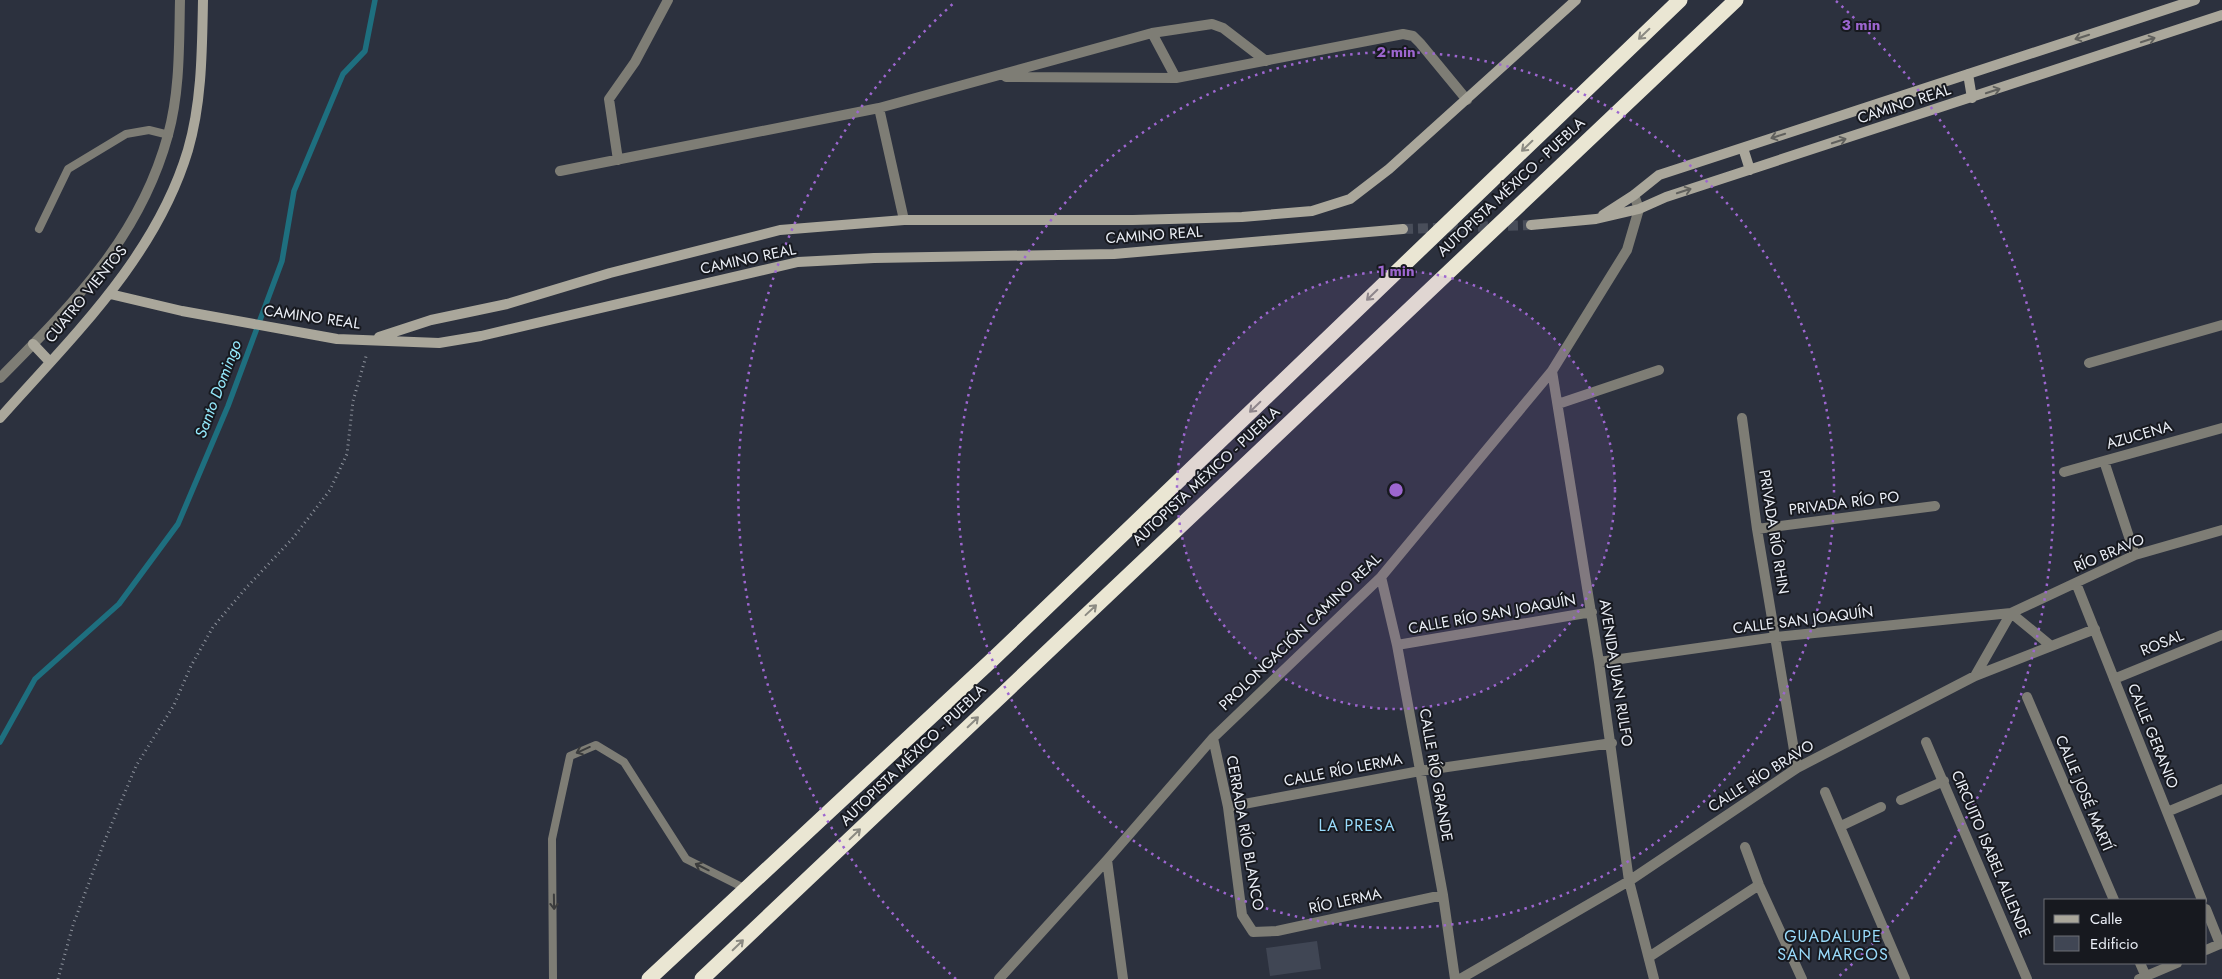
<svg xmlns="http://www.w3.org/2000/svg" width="2222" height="979" font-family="Jost,sans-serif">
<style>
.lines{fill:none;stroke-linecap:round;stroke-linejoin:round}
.stream{stroke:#1e6f7f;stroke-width:5.5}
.building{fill:#404654}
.secondary-tunnel{stroke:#494e5a;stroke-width:10;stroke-dasharray:10 5;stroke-linecap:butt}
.path{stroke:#8c919b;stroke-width:3;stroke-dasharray:1 4;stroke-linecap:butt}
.lane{stroke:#7e7d75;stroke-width:8}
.street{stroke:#7e7d75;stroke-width:10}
.secondary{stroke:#aaa79b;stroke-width:10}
.highway{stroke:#eae6d3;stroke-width:15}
.oneway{stroke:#8b8a82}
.oneway2{stroke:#60605d}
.oneway3{stroke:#3b3c3d}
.ring{fill:none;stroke:#9d66d0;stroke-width:2.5;stroke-dasharray:2.5 5}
.labels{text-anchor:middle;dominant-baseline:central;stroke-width:4;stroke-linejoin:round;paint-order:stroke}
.street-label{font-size:15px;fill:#ebeff7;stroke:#17191f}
.water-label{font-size:16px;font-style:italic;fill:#96ebfe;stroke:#17191f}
.neighbourhood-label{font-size:16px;letter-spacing:1px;fill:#99dbfb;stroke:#17191f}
.centre{fill:#9d66d0;stroke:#17191f;stroke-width:2.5}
.ring-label{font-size:15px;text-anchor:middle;font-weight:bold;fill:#9d66d0;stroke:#17191f;stroke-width:4;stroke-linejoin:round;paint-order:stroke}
</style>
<rect width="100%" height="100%" fill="#2c313e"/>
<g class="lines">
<!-- stream -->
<path class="stream" d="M 0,742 L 35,679 L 119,604 L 178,524 L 228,406 L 282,261 L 294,191 L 343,74 L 365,51 L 375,0"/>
</g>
<!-- building -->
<path class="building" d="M 1317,941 L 1321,969 L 1270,976 L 1266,948 Z"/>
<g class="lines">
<!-- secondary-tunnel -->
<path class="secondary-tunnel" d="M 1403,229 L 1531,225"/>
<!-- path -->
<path class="path" d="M 58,979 L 73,925 L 105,840 L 136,766 L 174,705 L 191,666 L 213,627 L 246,588 L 293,538 L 330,490 L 347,454 L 353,401 L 367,353"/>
<!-- lane -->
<path class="lane" d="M 39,229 L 68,169 L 126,134 L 149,130 L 169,135
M 553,979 L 552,839 L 570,756 L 596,745 L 624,762 L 686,859 L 746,889"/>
<!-- street -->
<path class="street" d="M 1152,33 L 1176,78
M 1006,77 L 1176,78 L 1403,34 L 1413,36 L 1420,43 L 1467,100
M 879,108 L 904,220
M 618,160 L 609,99 L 635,62 L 668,0
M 560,171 L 879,108 L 1152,33 L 1212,24 L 1223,28 L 1266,61
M 2089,363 L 2222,325
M 1552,371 L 1599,662 L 1629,881 L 1654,979
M 0,378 C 72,305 140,238 168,135 C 180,92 179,45 180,0
M 1558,404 L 1659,370
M 1742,418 L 1757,529 L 1797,768
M 2104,461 L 2135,555
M 2064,472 L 2222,428
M 1757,529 L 1935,506
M 1381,577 L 1397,645 L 1443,895 L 1455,979
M 2076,583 L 2202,900
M 2011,613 L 2050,645
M 1397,645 L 1592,612
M 1599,662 L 1776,637 L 2011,613 L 2135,555 L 2222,530
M 1975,676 L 2011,613
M 2114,679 L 2222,635
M 2027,697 L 2114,900
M 1213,738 L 1228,807 L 1242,915 L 1253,932 L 1277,931 L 1443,895
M 1926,742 L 2027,979
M 1825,792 L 1905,979
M 1901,800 L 1944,781
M 1228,807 L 1420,771 L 1612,743
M 2167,812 L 2222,789
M 1841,826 L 1881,807
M 1745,847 L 1759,885 L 1802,979
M 1107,860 L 1123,979
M 2206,909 L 2220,944
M 2206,950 L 2222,943
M 1649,957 L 1759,885
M 2140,963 L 2147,979
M 999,979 L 1107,860 L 1213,738 L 1381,577 L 1552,371 L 1627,250 L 1639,209 L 1634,195
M 1460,979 L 1629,881 L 1797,768 L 1975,676 L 2095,629
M 2139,979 L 2177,963"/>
<!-- secondary -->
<path class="secondary" d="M 1968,74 L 1972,98
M 1743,148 L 1750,170
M 1603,215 L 1634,195 L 1659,175 L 2195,0
M 1531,225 L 1596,219 L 1639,209 L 1666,197 L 2222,15
M 110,294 L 182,311 L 337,339 L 439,343 L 481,336 L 798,262 L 874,258 L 1114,254 L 1403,229
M 379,337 L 431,320 L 507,304 L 610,273 L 780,230 L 904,220 L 1133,220 L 1242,217 L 1312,211 L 1350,199 L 1389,169 L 1576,0
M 33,344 L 50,362
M 0,418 C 72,337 156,257 188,150 C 202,102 202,50 203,0"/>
<!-- highway -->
<path class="highway" d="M 649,979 L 993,659 L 1680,0
M 702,979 L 1736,0"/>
</g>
<!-- one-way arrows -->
<defs><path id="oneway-shaft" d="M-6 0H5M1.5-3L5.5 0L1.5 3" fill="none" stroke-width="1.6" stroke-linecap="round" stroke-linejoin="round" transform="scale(1.25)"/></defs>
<g class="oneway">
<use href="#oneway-shaft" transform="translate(1644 34) rotate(136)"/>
<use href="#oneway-shaft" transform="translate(1527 146) rotate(136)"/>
<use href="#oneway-shaft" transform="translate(1372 295) rotate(136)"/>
<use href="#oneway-shaft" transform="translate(1255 407) rotate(136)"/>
<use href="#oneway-shaft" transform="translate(1091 610) rotate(-43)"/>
<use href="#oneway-shaft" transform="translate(973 722) rotate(-44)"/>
<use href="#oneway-shaft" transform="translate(855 834) rotate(-44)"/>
<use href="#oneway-shaft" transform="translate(738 945) rotate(-44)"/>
</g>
<g class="oneway2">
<use href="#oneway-shaft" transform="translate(2082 37) rotate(162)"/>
<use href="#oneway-shaft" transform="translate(2148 40) rotate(-18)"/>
<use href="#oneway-shaft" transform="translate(1993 91) rotate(-18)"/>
<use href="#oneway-shaft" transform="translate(1778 136) rotate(162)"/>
<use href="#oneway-shaft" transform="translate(1839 141) rotate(-18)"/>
<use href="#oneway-shaft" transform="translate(1684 191) rotate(-18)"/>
</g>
<g class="oneway3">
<use href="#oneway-shaft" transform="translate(583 750) rotate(156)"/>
<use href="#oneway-shaft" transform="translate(702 867) rotate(-154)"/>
<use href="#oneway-shaft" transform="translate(554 902) rotate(89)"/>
</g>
<!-- distance rings -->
<circle cx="1396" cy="490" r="219" fill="#9d66d0" fill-opacity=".12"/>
<g class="ring">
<circle cx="1396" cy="490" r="219"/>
<circle cx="1396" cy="490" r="438"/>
<path d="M956 979A658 658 0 0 1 956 1M1836 1A658 658 0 0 1 1836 979"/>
</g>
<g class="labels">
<!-- street labels -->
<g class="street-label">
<text transform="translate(1904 104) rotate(-18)">CAMINO REAL</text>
<text transform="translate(1511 187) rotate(-43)">AUTOPISTA MÉXICO - PUEBLA</text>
<text transform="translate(1154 235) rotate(-4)">CAMINO REAL</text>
<text transform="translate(748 259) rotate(-12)">CAMINO REAL</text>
<text transform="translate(86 294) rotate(-51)">CUATRO VIENTOS</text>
<text transform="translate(312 317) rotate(8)">CAMINO REAL</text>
<text transform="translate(2139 435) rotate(-16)">AZUCENA</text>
<text transform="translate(1206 476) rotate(-43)">AUTOPISTA MÉXICO - PUEBLA</text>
<text transform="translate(1844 503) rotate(-7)">PRIVADA RÍO PO</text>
<text transform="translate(1774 532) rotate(81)">PRIVADA RÍO RHIN</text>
<text transform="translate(2109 553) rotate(-23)">RÍO BRAVO</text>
<text transform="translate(1492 614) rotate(-10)">CALLE RÍO SAN JOAQUÍN</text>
<text transform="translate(1803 620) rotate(-7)">CALLE SAN JOAQUÍN</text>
<text transform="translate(1300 632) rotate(-44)">PROLONGACIÓN CAMINO REAL</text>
<text transform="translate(2162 643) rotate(-22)">ROSAL</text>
<text transform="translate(1616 673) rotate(81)">AVENIDA JUAN RULFO</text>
<text transform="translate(2153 736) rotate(68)">CALLE GERANIO</text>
<text transform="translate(913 755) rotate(-44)">AUTOPISTA MÉXICO - PUEBLA</text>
<text transform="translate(1343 770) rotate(-11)">CALLE RÍO LERMA</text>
<text transform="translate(1436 775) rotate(80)">CALLE RÍO GRANDE</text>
<text transform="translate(1761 776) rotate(-32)">CALLE RÍO BRAVO</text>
<text transform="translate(2084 793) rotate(67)">CALLE JOSÉ MARTÍ</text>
<text transform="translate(1245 833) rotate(80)">CERRADA RÍO BLANCO</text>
<text transform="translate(1991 854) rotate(67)">CIRCUITO ISABEL ALLENDE</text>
<text transform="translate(1345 901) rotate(-12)">RÍO LERMA</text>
</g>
<!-- water labels -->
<g class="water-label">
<text transform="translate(218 389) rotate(-69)">Santo Domingo</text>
</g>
<!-- neighbourhood labels -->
<g class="neighbourhood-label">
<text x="1357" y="825">LA PRESA</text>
<text x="1833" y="936">GUADALUPE<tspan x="1833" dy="18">SAN MARCOS</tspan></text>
</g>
</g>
<circle cx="1396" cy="490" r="8" class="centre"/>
<g class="ring-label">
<text x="1861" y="30">3 min</text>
<text x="1396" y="57">2 min</text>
<text x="1396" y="276">1 min</text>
</g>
<!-- legend -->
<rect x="2044" y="899" width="162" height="65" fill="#17191f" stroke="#6c6f75"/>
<rect x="2054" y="915" width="25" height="8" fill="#aaa79b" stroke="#6c6f75"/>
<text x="2090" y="924" font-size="15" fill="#ebeff7">Calle</text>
<rect x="2054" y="936" width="25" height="15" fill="#404654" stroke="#6c6f75"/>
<text x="2090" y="949" font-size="15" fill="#ebeff7">Edificio</text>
</svg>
